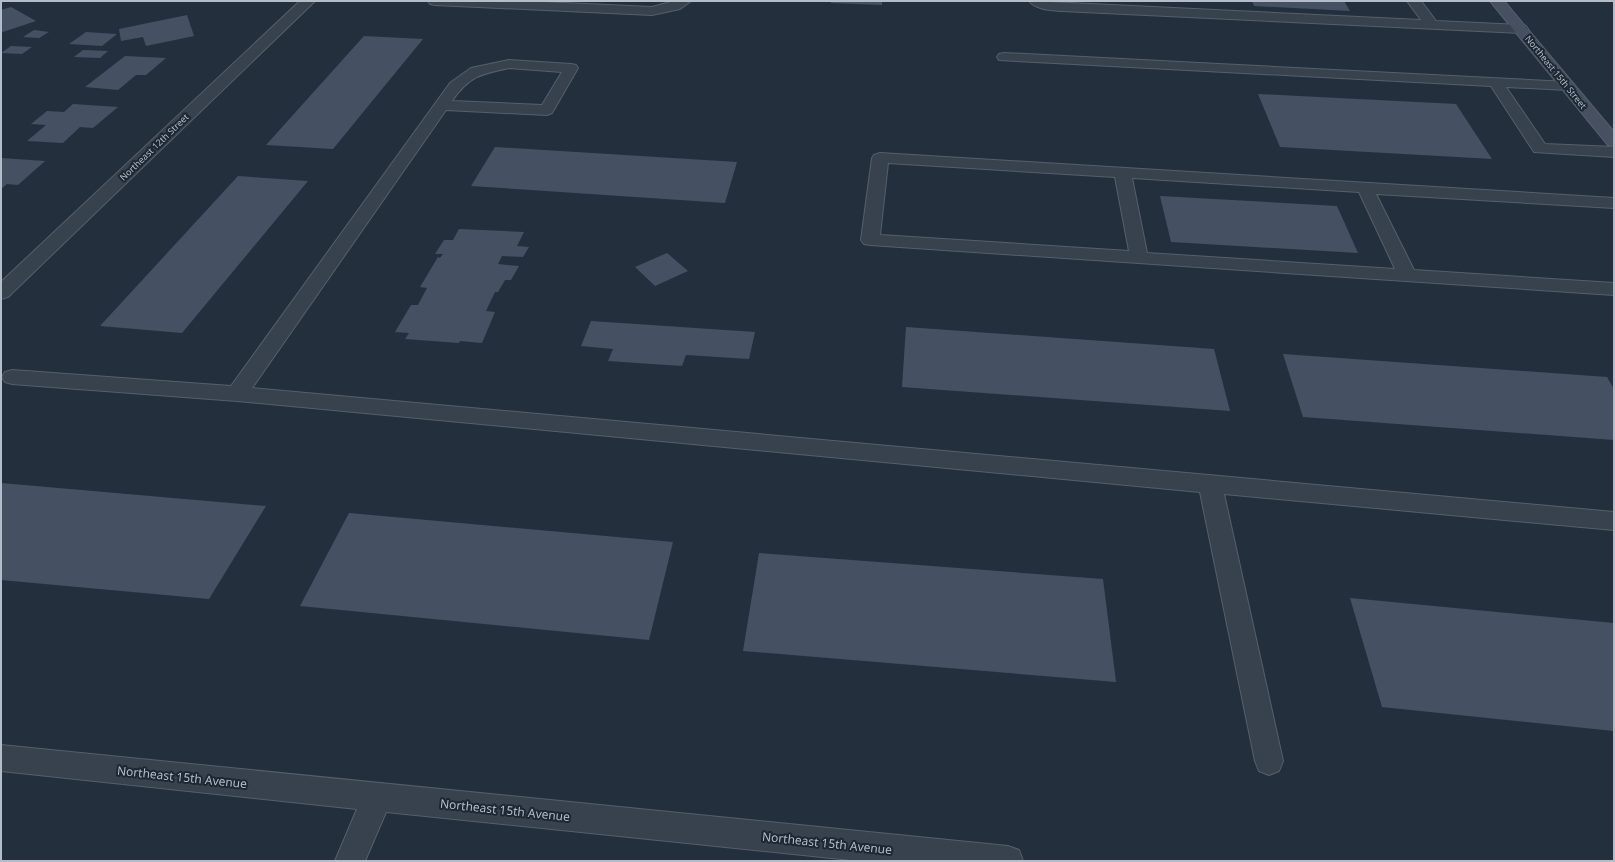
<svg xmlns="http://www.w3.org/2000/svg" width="1615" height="862" font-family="'Noto Sans',sans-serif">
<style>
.building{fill:#455162}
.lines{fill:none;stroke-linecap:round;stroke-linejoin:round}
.lane-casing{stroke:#565f6c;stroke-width:2}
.street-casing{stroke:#565f6c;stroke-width:2}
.secondary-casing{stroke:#565f6c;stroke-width:2}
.lane{fill:#38414e;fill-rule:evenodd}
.street{fill:#38414e;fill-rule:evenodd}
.secondary{fill:#465061;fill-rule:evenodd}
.labels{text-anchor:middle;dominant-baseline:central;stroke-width:4;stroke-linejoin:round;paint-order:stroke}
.far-street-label{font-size:9px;fill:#b4bcc9;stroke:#1d2633}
.near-street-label{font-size:12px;fill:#b4bcc9;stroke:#1d2633}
</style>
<rect width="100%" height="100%" fill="#242f3e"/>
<!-- building -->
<path class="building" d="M 831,1 L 882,1 L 882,5 L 831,3 Z
M 1252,1 L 1344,1 L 1350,11 L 1254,6 Z
M 11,7 L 36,21 L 3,32 L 1,31 L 1,10 Z
M 187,15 L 194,36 L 146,46 L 143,37 L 121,41 L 119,29 Z
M 34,30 L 49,32 L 39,38 L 23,37 Z
M 86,32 L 117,34 L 102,46 L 69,44 Z
M 364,36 L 423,39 L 333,149 L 266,145 Z
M 11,46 L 32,47 L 22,54 L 1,53 Z
M 83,50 L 108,51 L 100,58 L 74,57 Z
M 125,56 L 166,58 L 146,75 L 136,75 L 118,90 L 85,87 Z
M 1258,94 L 1456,104 L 1492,159 L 1280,147 Z
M 73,104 L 118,107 L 93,128 L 80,127 L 63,143 L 27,141 L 46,125 L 31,124 L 47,111 L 64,112 Z
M 495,147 L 737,162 L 725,203 L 471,186 Z
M 1,158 L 45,161 L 18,185 L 7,184 L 1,189 Z
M 238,176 L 308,181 L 182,333 L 100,326 Z
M 1160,196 L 1337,206 L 1358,253 L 1171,242 Z
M 459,229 L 524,232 L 517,246 L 529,247 L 523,257 L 502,256 L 498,264 L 519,266 L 511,280 L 505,280 L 498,292 L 495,292 L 486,311 L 495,312 L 482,343 L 460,341 L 459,343 L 405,339 L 409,333 L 395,332 L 411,305 L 418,305 L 427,288 L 420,287 L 438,257 L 440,258 L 443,254 L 435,254 L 444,240 L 453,240 Z
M 667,253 L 688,271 L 655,286 L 635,267 Z
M 591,321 L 755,332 L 749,359 L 686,355 L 682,366 L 608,361 L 613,349 L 581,346 Z
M 906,327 L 1214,349 L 1230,411 L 902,387 Z
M 1283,354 L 1607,377 L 1614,389 L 1614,440 L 1303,417 Z
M 1,483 L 266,506 L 209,599 L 1,580 Z
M 349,513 L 673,542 L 649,640 L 300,606 Z
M 759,553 L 1103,579 L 1116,682 L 743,651 Z
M 1350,598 L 1614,623 L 1614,731 L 1382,707 Z"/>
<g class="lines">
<defs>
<path id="lane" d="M 1029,1 L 1421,20 L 1407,1 L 1421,1 L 1436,21 L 1521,25 L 1526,26 L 1528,29 L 1526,32 L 1521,33 L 1062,11 C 1051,10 1036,10 1029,1 Z
M 1004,53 L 1568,82 L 1573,83 L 1575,86 L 1573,89 L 1568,90 L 1506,87 L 1545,144 L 1614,147 L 1614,157 L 1534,152 L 1491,86 L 999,60 L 997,57 L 999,54 Z
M 509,60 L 571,64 L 576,65 L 578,68 L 552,113 L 547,115 L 446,110 L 252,388 L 1614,512 L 1614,530 L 1224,494 L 1283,761 L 1279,771 L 1269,775 L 1259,771 L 1255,761 L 1200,492 L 237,401 L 12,384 L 5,382 L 2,377 L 5,372 L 12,370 L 231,386 L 450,83 L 471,68 ZM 509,68 L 562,72 L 542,105 L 452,101 C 469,76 481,74 509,68 Z
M 880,153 L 1614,198 L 1614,208 L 1376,194 L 1414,270 L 1614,283 L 1614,295 L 870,245 L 864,244 L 861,240 L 872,158 L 874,155 ZM 888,163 L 1115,177 L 1129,251 L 880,235 ZM 1132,178 L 1359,192 L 1395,269 L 1147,253 Z"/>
<path id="street" d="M 300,1 L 315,1 L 8,297 L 1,299 L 1,282 Z
M 428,1 L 521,1 L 652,7 L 674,1 L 691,1 L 680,9 L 652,15 L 435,5 L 430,4 Z
M 1,745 L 1008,846 L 1019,850 L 1023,861 L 860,861 L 386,812 L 365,861 L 335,861 L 357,809 L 1,771 Z"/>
<path id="secondary" d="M 1490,1 L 1504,1 L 1614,132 L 1614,147 L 1608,145 Z"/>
</defs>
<!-- lane casing -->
<use href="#lane" class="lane-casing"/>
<!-- street casing -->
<use href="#street" class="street-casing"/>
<!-- secondary casing -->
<use href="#secondary" class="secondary-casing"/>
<!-- lane -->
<use href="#lane" class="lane"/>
<!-- street -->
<use href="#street" class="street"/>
<!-- secondary -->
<use href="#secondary" class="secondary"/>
</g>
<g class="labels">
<!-- far-street labels -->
<g class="far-street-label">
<text transform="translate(1556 72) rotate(51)">Northeast 15th Street</text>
<text transform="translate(154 147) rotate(-44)">Northeast 12th Street</text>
</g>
<!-- near-street labels -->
<g class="near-street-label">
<text transform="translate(182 777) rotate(6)">Northeast 15th Avenue</text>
<text transform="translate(505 810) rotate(6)">Northeast 15th Avenue</text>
<text transform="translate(827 843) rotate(6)">Northeast 15th Avenue</text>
</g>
</g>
<!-- border -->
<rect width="1615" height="862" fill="none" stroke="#b4bcc9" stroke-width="4"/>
</svg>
